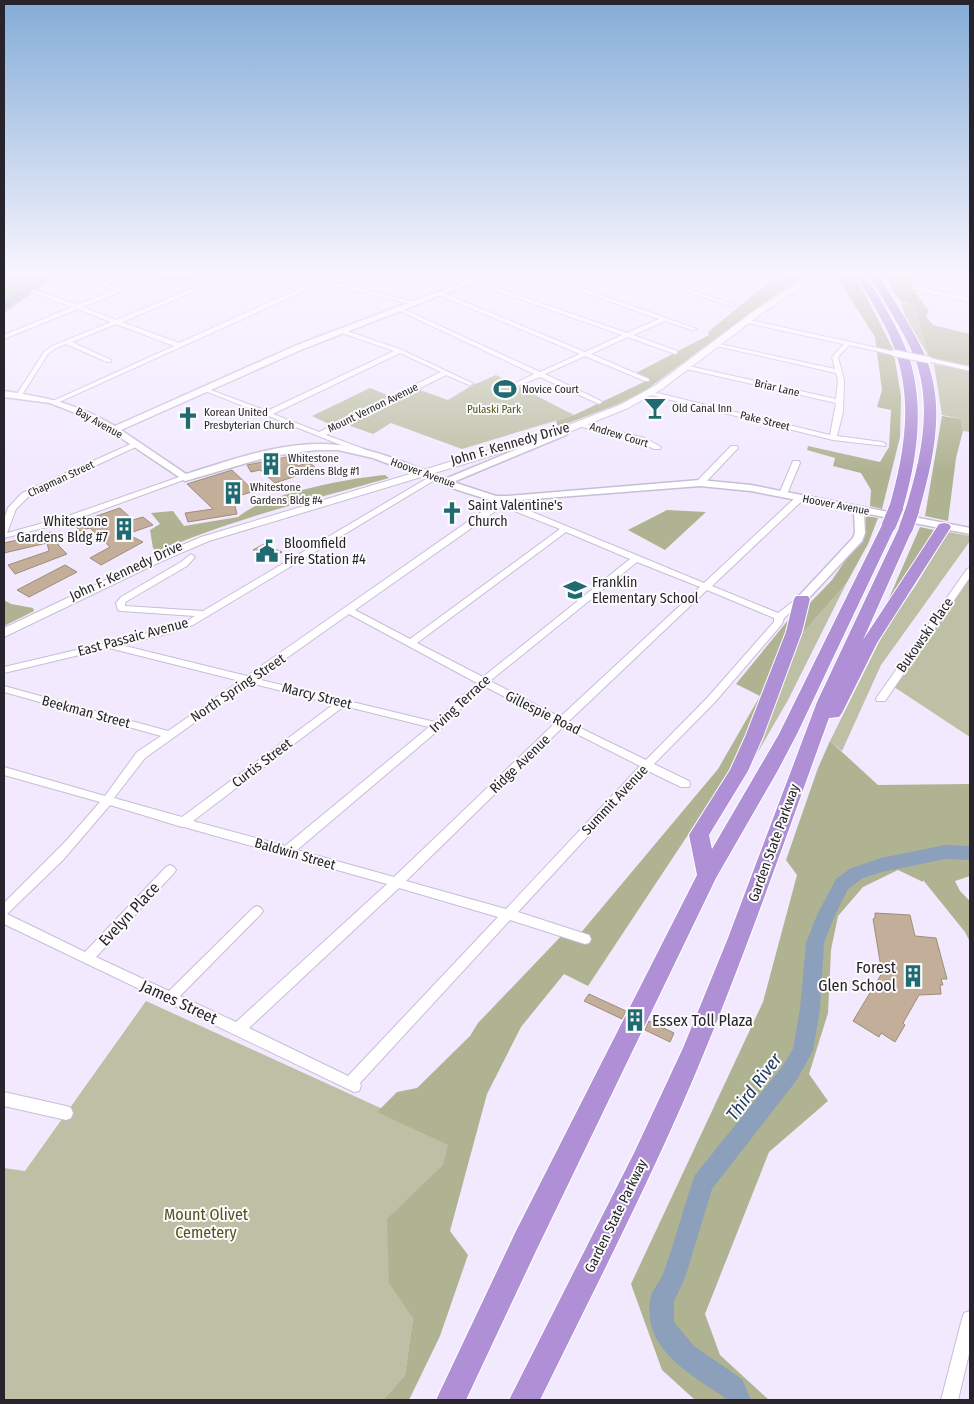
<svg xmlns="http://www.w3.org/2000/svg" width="974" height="1404" font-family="'Fira Sans Condensed',sans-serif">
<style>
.green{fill:#bdc0a5}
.forest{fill:#afb391}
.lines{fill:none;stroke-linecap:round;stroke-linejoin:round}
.river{fill:#8ca0bc;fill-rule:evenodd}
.building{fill:#c2ae99;stroke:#a08d78}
.minor-casing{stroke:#c8bdd7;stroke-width:2}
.tertiary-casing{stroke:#c8bdd7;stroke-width:3}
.secondary-casing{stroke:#c8bdd7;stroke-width:2}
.motorway-casing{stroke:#fff;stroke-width:2}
.minor{fill:#fff;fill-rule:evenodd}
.tertiary{fill:#fff;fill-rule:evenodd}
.secondary{fill:#fff;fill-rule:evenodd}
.motorway{fill:#af90d6;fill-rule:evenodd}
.minor-bridge-casing{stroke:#c8bdd7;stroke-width:8;stroke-linecap:butt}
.motorway-bridge-casing{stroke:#fff;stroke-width:16;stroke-linecap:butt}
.minor-bridge{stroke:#fff;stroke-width:6}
.motorway-bridge{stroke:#af90d6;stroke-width:14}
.labels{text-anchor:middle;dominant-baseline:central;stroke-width:4;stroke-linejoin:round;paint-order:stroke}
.far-street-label{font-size:11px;fill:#28242d;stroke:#fbfbfb}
.far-poi-label{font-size:11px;fill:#28242d;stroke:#fbfbfb;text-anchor:start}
.far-park-label{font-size:11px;fill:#4f521b;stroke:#fbfbfb}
.street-label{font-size:14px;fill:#28242d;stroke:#fbfbfb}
.poi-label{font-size:14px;fill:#28242d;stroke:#fbfbfb;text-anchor:start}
.near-street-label{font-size:16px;fill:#28242d;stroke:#fbfbfb}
.near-poi-label{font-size:16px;fill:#28242d;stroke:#fbfbfb;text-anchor:end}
.near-park-label{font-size:16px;fill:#4f521b;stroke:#fbfbfb}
.near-water-label{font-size:18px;font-style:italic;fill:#1c375e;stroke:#fbfbfb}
</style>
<rect width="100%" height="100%" fill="#f2e9ff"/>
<!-- green -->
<path class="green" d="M 901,302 L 906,304 L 916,302 L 918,321 L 929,357 L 905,316 Z
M 934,364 L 970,370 L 970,432 L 963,431 L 961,419 L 942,415 Z
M 496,375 L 574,415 L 462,449 L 391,423 L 373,434 L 345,424 L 331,425 L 312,416 L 370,388 L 397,399 L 417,389 L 448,400 L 471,386 Z
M 948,532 L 970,536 L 970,541 L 881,665 L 842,751 L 830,741 L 886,628 L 916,585 Z
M 970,578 L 970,737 L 894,687 Z
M 846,584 L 788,700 L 744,776 L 779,694 L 801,635 Z
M 146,1001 L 420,1126 L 469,1146 L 413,1318 L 405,1375 L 383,1400 L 4,1400 L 4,1168 L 25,1171 Z"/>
<!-- forest -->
<path class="forest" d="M 10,275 L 57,275 L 4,313 L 4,277 Z
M 784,275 L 807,275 L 772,297 L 646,390 L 621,403 L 558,427 L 556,421 L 539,426 L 574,415 L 646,381 L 636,373 L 709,335 L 708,332 L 763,287 Z
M 828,275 L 855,275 L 893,349 L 901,396 L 900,437 L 882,509 L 870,506 L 871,490 L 861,473 L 833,466 L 835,458 L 807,450 L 808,446 L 880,462 L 889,447 L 891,410 L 877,407 L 882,390 L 875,337 L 840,282 Z
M 885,275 L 913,275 L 914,291 L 929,311 L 926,316 L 933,325 L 970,334 L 970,366 L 929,357 L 918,321 L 916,303 C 896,306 894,290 885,275 Z
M 942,416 L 961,419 L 963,431 L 956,458 L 948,521 L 925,516 Z
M 385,475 L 389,478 C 312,500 231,519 157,552 L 153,548 L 150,530 L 160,524 L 151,513 L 173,511 L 184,526 L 238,517 C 264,494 350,478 385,475 Z
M 667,510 L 706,512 L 665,550 L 628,530 Z
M 866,516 L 878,518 L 868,544 L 846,584 L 801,635 L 807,606 L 832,580 L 847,558 L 863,542 Z
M 920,527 L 934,530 L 909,574 L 883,612 Z
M 4,600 L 11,604 L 33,608 L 34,611 L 4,626 Z
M 789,619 L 792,621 L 748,744 L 588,986 L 564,974 L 521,1027 L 487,1094 L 450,1231 L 468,1255 L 440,1336 L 409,1400 L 383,1400 L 405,1375 L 413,1318 L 389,1283 L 387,1219 L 443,1165 L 448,1145 L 377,1112 L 397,1092 L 417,1088 L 470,1036 L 478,1023 L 566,931 L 579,935 L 718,769 L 760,696 L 736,684 Z
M 830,741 L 878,785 L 970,784 L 970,876 L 955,881 L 960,891 L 970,901 L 970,942 L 965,932 L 923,880 L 923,882 L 898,870 L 863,887 L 838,916 L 831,950 L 828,1013 L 809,1074 L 828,1101 L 769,1152 L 705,1314 L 720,1355 L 769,1400 L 695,1400 L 662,1370 L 631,1284 L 763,1002 L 797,875 L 786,860 L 818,768 Z"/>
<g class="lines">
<!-- river -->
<path class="river" d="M 44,275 L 54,275 L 4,309 L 4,302 Z
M 145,275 L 202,275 C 189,284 164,279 149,278 Z
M 945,845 L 970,846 L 970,860 L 945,859 L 882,872 L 863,878 L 848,889 L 835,915 L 824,943 L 820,1009 L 813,1051 L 796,1081 L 712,1189 L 685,1278 L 674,1301 L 674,1322 L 694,1346 L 742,1379 L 751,1400 L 725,1400 L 724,1397 C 690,1374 643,1349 650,1301 C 651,1291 659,1283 663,1274 C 674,1244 682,1213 692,1183 L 695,1175 L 782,1067 L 793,1049 L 800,1009 L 806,943 L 817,915 L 836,879 L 851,868 L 881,858 Z"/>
</g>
<!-- building -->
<path class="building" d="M 291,456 L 298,466 L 309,462 L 317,469 L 275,483 L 260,470 L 251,472 L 247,465 Z
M 232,470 L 254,491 L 233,498 L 237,514 L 188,522 L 185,513 L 213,509 L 187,484 Z
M 120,508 L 133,520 L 143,517 L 153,525 L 127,534 L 143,542 L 101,565 L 90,558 L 110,547 L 90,528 L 80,531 L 73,524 Z
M 52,532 L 59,546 L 67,554 L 15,574 L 8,565 L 49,551 L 47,543 L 4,553 L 4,543 Z
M 264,544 L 282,552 L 270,559 L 253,550 Z
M 65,565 L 77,572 L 29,597 L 17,590 Z
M 875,913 L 910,915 L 915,936 L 936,938 L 947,979 L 941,979 L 943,985 L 940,985 L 941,994 L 919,995 L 903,1023 L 905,1025 L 895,1042 L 881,1033 L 879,1037 L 853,1021 L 882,973 L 873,919 L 875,918 Z
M 589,994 L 626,1011 L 622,1019 L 584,1001 Z
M 649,1021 L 674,1033 L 670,1042 L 645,1030 Z"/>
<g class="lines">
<defs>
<path id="minor" d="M 77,275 L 86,275 L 120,288 L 143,279 L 147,279 L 147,281 L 83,307 L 116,320 L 226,275 L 234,275 L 122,322 L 179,343 L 296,290 L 250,275 L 259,275 L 301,288 L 329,275 L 337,275 L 327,280 L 418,303 L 415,305 L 322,283 L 57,403 L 53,403 L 53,401 L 174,346 L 116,324 L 72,342 L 111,360 L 111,362 L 107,362 L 66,344 L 56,348 L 48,354 L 20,398 L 16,398 L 15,397 L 44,352 L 52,346 L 111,322 L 78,309 L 4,339 L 4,335 L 72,307 L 32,292 L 32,290 L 36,290 L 77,305 L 115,290 Z
M 443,275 L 454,275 L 475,280 L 627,333 L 659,319 L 535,275 L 544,275 L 697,329 L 692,330 L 665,321 L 633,335 L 677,351 L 677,353 L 675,354 L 628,337 L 591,354 L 649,379 L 649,381 L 645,381 L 585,356 L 545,374 L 601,401 L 602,402 L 599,404 L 540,377 L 520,385 L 516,385 L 516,383 L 534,374 L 396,309 L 401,308 L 540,372 L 580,354 L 437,294 L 437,292 L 441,292 L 585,352 L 622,335 L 471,282 Z
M 636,275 L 645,275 L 736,305 L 731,306 Z
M 722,275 L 731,275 L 754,283 L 751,285 Z
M 931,275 L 945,275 L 970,279 L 970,283 Z
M 914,286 L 970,298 L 970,302 L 912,289 L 912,287 Z
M 745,319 L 896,352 L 897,353 L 894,355 L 849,345 L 838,357 L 844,380 L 843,412 L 837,436 L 882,442 L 886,444 L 885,446 L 833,440 L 647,394 L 646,393 L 649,391 L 830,435 L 836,403 L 682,368 L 681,367 L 684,365 L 836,399 L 838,380 L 836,373 L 712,345 L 715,343 L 835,369 L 832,357 L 844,344 L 743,322 L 742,321 Z
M 341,329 L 402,350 L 474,384 L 469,385 L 446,375 L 326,435 L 364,449 L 364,453 L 361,453 L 203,390 L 208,389 L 267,411 L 394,351 L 339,332 L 338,331 ZM 400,353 L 441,372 L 319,432 L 273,414 Z
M 929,358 L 970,367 L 970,371 L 927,361 L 927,359 Z
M 578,422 L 645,438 L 661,447 L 660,449 L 654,449 L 639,442 L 578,426 Z
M 133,443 L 139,443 L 140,445 L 28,497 L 16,509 L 7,533 L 65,517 L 182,476 L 188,476 L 189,478 L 71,521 L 4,538 L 4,520 L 8,508 L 22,493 Z
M 731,446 L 737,446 L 738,448 L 703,485 L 697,485 L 697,481 Z
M 793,461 L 799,461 L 800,463 L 787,494 L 786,496 L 780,496 L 779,494 Z
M 431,476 L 437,476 L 438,478 L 193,625 L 167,634 L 121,645 L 247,676 L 503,497 L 513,504 L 704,583 L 797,496 L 803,496 L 803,500 L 712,586 L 778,613 L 799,597 L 802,596 L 806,599 L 784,618 L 782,624 L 715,702 L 654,764 L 689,781 L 690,784 L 689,787 L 681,787 L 648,771 L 518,912 L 589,935 L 591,939 L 589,943 L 585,944 L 510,920 L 360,1083 L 361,1086 L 359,1091 L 354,1092 L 4,924 L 4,903 L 65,842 L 100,802 L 4,775 L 4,767 L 105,796 L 137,752 L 161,736 L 4,692 L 4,686 L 168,731 L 240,681 L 109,648 L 4,673 L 4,667 L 161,630 L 187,621 L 195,616 L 121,611 L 118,610 L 116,603 L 121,597 L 181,562 L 191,554 L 195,557 L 187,566 L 127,601 L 125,603 L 125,606 L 203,611 ZM 503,504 L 507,508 L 560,529 L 410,639 L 355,610 L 500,508 ZM 566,532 L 630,559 L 483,677 L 417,643 ZM 637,562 L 700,587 L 560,717 L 490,681 ZM 707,590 L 774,618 L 774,622 L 707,698 L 646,760 L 568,722 ZM 349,614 L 477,683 L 435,722 L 257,679 ZM 250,683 L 334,704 L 182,817 L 114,798 L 145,758 ZM 484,686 L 555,723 L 394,877 L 297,850 L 441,728 ZM 344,706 L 429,727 L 285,846 L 193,821 ZM 563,727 L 640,766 L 506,909 L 406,881 ZM 110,805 L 182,827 L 184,827 L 387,884 L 236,1022 L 180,996 L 261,914 L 263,911 L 261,908 L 257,906 L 253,908 L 169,991 L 96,957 L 174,873 L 176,870 L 174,867 L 170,865 L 166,867 L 85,952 L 7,914 L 63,860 ZM 399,888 L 498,917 L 348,1076 L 249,1028 Z
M 970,568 L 970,577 L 885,701 L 877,701 L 876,699 L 877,697 L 967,569 Z
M 4,1092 L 66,1106 L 71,1108 L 73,1113 L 71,1118 L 66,1120 L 4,1106 Z
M 970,1311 L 970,1350 L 958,1400 L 941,1400 L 962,1319 L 964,1313 Z"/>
<path id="tertiary" d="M 482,275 L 492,275 L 303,349 L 121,430 L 186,474 C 234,459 288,439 339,445 C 376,449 411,465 445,479 L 563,430 L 568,433 L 566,435 L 453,482 L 496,496 L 508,496 L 700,480 L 751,485 L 970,528 L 970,534 L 864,513 L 865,533 L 862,541 L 806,601 L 798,601 L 796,599 L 798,597 L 853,538 L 855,533 L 854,511 L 751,491 L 700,486 L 496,502 L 458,490 L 373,458 L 338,450 L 316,450 L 271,456 L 185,481 L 109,430 L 78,414 L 50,403 L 4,397 L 4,391 C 49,398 75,403 115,426 L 297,345 Z"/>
<path id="secondary" d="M 811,275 L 821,275 L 761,314 L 662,389 L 628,408 L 564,434 L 209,541 L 160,562 L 4,637 L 4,628 L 152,558 L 201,537 L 556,430 L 622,404 L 656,385 L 755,310 Z"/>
<path id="motorway" d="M 856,275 L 866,275 C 881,301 899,328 909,357 C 925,407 917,459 903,508 L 896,512 L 889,508 C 903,459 913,407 897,357 C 889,328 871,301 856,275 Z
M 869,275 L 879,275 C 895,303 914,329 926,358 C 946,408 933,461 919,511 L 917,514 L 907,514 L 905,511 C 920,461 934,407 914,356 C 902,328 884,302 869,275 Z
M 889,521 L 894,522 L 896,525 L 797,734 L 777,772 L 716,878 L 536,1251 L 466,1400 L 436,1400 L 516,1231 L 697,875 L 689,835 L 730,770 L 745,737 L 786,632 L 794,599 L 796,596 L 808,596 L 810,599 L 802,632 L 763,737 L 748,771 L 709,835 L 712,849 L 779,734 L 882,525 L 884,522 Z
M 944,523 L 949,524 L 951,527 L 877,643 L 842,713 L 839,717 L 829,718 C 789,828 751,939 706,1048 C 657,1168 597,1284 540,1400 L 509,1400 L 634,1153 L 683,1048 L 728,938 L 817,702 L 899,528 L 901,525 L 911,525 L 913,528 L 863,640 L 939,524 Z"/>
</defs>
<!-- minor casing -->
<use href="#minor" class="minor-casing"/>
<!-- tertiary casing -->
<use href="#tertiary" class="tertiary-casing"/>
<!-- secondary casing -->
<use href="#secondary" class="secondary-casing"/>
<!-- motorway casing -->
<use href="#motorway" class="motorway-casing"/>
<!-- minor -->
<use href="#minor" class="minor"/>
<!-- tertiary -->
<use href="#tertiary" class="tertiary"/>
<!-- secondary -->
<use href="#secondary" class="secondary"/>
<!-- motorway -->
<use href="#motorway" class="motorway"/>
<defs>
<path id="minor-bridge" d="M 894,353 L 929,360"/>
<path id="motorway-bridge" d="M 889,525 L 896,508
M 906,528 L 912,511"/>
</defs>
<!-- minor-bridge casing -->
<use href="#minor-bridge" class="minor-bridge-casing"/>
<!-- motorway-bridge casing -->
<use href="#motorway-bridge" class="motorway-bridge-casing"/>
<!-- minor-bridge -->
<use href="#minor-bridge" class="minor-bridge"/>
<!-- motorway-bridge -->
<use href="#motorway-bridge" class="motorway-bridge"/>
</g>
<!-- sky -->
<linearGradient id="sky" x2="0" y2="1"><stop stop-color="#83acd6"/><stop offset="0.58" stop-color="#f9f5ff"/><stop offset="1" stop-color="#f9f5ff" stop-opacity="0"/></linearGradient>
<rect width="974" height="472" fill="url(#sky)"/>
<!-- icons -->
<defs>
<symbol id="stadium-bare" viewBox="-9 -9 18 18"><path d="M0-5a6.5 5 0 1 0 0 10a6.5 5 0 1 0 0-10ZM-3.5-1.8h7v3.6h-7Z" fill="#1f6b71" stroke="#fbfbfb" stroke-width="2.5" paint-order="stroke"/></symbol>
<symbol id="bar-bare" viewBox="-9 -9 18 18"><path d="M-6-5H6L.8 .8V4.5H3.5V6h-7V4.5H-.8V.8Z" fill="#1f6b71" stroke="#fbfbfb" stroke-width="2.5" paint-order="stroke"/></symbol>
<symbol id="church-bare" viewBox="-9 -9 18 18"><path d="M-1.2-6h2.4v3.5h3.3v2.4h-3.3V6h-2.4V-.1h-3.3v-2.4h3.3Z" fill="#1f6b71" stroke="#fbfbfb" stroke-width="2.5" paint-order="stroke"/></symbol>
<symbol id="building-bare" viewBox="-9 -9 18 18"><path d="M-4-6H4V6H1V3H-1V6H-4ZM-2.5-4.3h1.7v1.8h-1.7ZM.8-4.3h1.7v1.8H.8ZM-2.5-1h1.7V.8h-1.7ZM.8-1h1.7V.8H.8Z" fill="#1f6b71" stroke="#fbfbfb" stroke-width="2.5" paint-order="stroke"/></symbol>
<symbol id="civic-bare" viewBox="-9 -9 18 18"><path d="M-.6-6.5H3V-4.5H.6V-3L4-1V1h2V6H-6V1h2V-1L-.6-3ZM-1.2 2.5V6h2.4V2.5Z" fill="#1f6b71" stroke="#fbfbfb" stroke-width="2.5" paint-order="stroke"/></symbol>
<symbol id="school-bare" viewBox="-9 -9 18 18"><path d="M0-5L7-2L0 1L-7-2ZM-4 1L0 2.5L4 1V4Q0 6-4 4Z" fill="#1f6b71" stroke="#fbfbfb" stroke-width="2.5" paint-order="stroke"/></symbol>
</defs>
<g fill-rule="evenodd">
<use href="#stadium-bare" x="489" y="373" width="32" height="32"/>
<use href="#bar-bare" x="639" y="392" width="32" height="32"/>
<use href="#church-bare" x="172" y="402" width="32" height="32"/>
<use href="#building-bare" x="255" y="448" width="32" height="32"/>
<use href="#building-bare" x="217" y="477" width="32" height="32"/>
<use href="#church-bare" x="436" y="497" width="32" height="32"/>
<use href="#building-bare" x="108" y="513" width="32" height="32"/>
<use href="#civic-bare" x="251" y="535" width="32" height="32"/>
<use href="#school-bare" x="559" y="574" width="32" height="32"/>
<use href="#building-bare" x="897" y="960" width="32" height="32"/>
<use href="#building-bare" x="619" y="1004" width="32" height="32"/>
</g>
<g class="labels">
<!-- far-street labels -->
<g class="far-street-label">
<text transform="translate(777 388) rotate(13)">Briar Lane</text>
<text transform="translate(373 408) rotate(-26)">Mount Vernon Avenue</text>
<text transform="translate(765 421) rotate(14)">Pake Street</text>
<text transform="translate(99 423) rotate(29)">Bay Avenue</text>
<text transform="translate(619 435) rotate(17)">Andrew Court</text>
<text transform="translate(423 473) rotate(20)">Hoover Avenue</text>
<text transform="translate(61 479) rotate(-25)">Chapman Street</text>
<text transform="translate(836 505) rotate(11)">Hoover Avenue</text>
</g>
<!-- far-poi labels -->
<g class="far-poi-label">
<text x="522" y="389">Novice Court</text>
<text x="672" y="408">Old Canal Inn</text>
<text x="204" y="412">Korean United<tspan x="204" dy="13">Presbyterian Church</tspan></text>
<text x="288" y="458">Whitestone<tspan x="288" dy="13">Gardens Bldg #1</tspan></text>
<text x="250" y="487">Whitestone<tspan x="250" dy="13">Gardens Bldg #4</tspan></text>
</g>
<!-- far-park labels -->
<g class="far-park-label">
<text x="494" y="409">Pulaski Park</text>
</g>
<!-- street labels -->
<g class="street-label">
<text transform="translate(510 444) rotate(-16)">John F. Kennedy Drive</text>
<text transform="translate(126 571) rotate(-25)">John F. Kennedy Drive</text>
<text transform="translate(925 635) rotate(-55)">Bukowski Place</text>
<text transform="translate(133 637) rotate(-15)">East Passaic Avenue</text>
<text transform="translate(238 688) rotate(-34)">North Spring Street</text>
<text transform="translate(317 696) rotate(14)">Marcy Street</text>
<text transform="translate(460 704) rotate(-43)">Irving Terrace</text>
<text transform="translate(86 712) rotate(15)">Beekman Street</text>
<text transform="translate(543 713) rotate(26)">Gillespie Road</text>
<text transform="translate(262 763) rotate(-37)">Curtis Street</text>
<text transform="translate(520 764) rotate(-44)">Ridge Avenue</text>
<text transform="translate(615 800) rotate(-47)">Summit Avenue</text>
<text transform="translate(774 843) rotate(-70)">Garden State Parkway</text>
<text transform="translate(295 854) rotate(16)">Baldwin Street</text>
<text transform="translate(616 1216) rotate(-64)">Garden State Parkway</text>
</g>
<!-- poi labels -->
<g class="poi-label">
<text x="468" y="505">Saint Valentine's<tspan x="468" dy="16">Church</tspan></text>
<text x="108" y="521" text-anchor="end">Whitestone<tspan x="108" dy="16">Gardens Bldg #7</tspan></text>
<text x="284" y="543">Bloomfield<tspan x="284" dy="16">Fire Station #4</tspan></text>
<text x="592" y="582">Franklin<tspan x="592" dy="16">Elementary School</tspan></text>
</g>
<!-- near-street labels -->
<g class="near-street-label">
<text transform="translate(129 914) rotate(-47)">Evelyn Place</text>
<text transform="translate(179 1002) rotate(25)">James Street</text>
</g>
<!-- near-poi labels -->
<g class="near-poi-label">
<text x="896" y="967">Forest<tspan x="896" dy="18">Glen School</tspan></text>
<text x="652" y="1020" text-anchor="start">Essex Toll Plaza</text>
</g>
<!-- near-park labels -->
<g class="near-park-label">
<text x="206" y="1214">Mount Olivet<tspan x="206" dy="18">Cemetery</tspan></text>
</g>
<!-- near-water labels -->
<g class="near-water-label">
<text transform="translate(754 1087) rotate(-53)">Third River</text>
</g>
</g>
<!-- border -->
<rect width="974" height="1404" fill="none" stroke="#28242d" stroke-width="10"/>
</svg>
